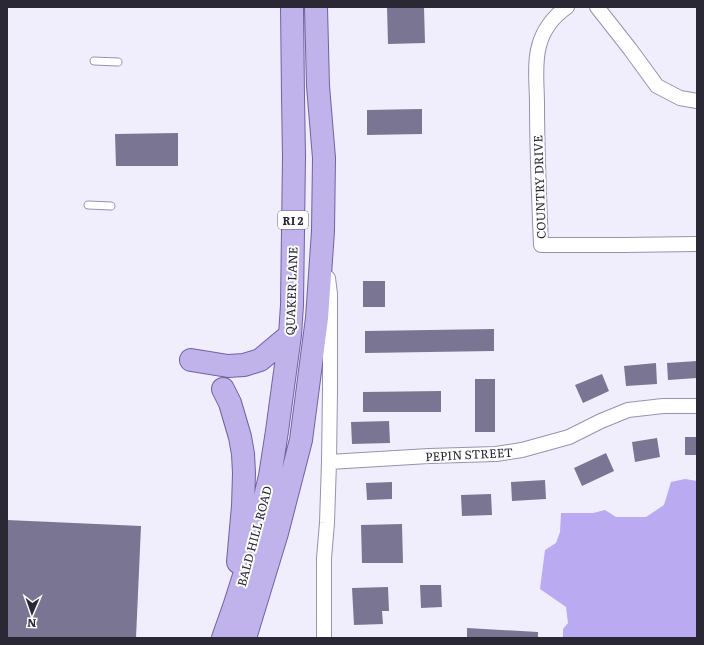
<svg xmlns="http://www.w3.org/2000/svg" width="704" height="645" font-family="Literata,serif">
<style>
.forest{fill:#b9aaf2}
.building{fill:#7b7594}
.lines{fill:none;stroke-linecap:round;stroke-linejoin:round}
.service-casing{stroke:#9791b2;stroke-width:9}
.minor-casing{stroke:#9791b2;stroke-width:16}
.primary-casing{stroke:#7161a3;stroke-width:24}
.service{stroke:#fff;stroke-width:7}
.minor{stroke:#fff;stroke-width:14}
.primary{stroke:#c0b2eb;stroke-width:22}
.labels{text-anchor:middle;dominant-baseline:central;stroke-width:4;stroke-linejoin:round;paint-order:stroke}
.shield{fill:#fdfdfd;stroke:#6a6872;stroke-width:1}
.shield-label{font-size:11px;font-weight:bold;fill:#2b2836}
.street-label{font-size:12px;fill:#2b2836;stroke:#fdfdfd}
</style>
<rect width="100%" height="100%" fill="#f0eefc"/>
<!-- forest -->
<path class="forest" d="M 685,479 L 697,481 L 697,638 L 563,638 L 563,629 L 568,623 L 566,607 L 540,589 L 545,550 L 556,543 L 560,532 L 561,513 L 593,513 L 605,510 L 616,517 L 646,517 L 664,505 L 671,482 Z"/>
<!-- building -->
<path class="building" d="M 387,7 L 424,7 L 425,43 L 388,44 Z
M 422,109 L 422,134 L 367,135 L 367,110 Z
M 178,133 L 178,166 L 116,166 L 115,134 Z
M 363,281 L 385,281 L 385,307 L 363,307 Z
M 494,329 L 494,351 L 365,353 L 365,331 Z
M 697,361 L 697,378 L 668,380 L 667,363 Z
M 656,363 L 657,384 L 626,386 L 624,366 Z
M 602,374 L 609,391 L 583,403 L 575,385 Z
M 475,379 L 495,379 L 495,432 L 475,432 Z
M 441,391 L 441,412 L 363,412 L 363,392 Z
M 389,421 L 390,443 L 352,444 L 351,422 Z
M 685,437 L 697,437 L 697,455 L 685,455 Z
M 657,438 L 660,457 L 635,462 L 632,442 Z
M 606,453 L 614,471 L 582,486 L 574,468 Z
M 545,480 L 546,499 L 512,501 L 511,482 Z
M 392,482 L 392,499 L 367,500 L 366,483 Z
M 491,494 L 492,515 L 462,516 L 461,495 Z
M 7,520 L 141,526 L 136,638 L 7,638 Z
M 402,524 L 403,563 L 362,563 L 361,525 Z
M 420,585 L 441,585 L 442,607 L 421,608 Z
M 388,587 L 389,611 L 382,611 L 383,624 L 354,625 L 352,588 Z
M 467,628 L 538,632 L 538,638 L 467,638 Z"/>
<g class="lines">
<defs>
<path id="service" d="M 94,61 L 118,62
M 88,205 L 111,206"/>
<path id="minor" d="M 567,7 C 554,16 543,30 539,46 C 534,64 537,85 537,104 C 537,151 539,198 541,245 L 623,245 L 697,244
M 597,7 L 630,49 L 657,86 L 680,98 L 697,101
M 329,462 L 429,456 L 496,454 L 522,450 L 569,437 L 601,421 L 628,410 L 663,406 L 697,406
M 324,638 L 324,558 L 327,523 L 329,462 L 330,390 L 330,294 L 328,278"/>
<path id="primary" d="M 191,360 L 228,366 L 244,365 L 260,360 L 290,335
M 223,389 L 230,403 L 240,437 L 243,454 L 244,473 L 243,506 L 238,562
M 223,638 L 234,607 L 253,547 L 270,476 L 277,431 L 290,335 L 292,305 L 294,157 L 293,96 L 292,7
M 245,638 L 277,533 L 301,440 L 317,318 L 323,231 L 324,158 L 318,86 L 316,7"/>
</defs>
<!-- service casing -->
<use href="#service" class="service-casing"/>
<!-- minor casing -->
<use href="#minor" class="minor-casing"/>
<!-- primary casing -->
<use href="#primary" class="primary-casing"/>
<!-- service -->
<use href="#service" class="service"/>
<!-- minor -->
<use href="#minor" class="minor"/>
<!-- primary -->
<use href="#primary" class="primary"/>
</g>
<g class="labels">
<!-- shield labels -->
<rect class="shield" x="278" y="211" width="30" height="18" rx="3"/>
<g class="shield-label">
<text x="293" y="220">RI 2</text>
</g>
<!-- street labels -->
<g class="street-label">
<text transform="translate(539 187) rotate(-92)">COUNTRY DRIVE</text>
<text transform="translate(291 291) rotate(-88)">QUAKER LANE</text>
<text transform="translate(469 454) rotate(-3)">PEPIN STREET</text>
<text transform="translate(254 536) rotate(-75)">BALD HILL ROAD</text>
</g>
</g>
<!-- border -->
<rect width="704" height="645" fill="none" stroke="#2b2836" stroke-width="16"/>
<!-- north arrow -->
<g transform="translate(32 613) rotate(182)" stroke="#fdfdfd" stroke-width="3" paint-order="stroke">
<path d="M0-3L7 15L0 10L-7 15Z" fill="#2b2836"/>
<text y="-6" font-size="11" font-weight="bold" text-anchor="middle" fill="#2b2836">N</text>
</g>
</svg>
